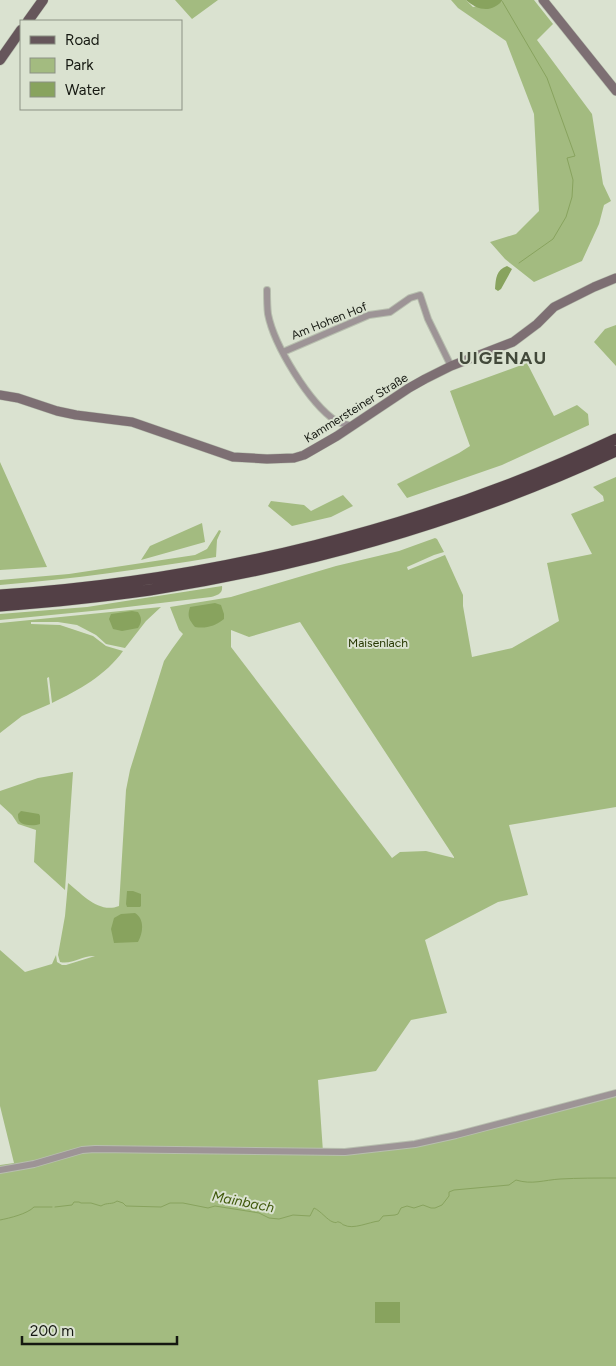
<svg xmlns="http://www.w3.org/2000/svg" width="616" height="1366" font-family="Figtree,sans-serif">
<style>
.green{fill:#a3bb80;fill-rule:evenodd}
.water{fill:#88a35e}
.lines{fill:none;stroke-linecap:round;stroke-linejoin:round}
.stream{stroke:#88a35e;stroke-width:1}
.street-casing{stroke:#b7beae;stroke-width:8}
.secondary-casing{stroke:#b7beae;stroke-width:10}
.primary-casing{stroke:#b7beae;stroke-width:11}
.highway-casing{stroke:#b7beae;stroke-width:12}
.street{stroke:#9d9496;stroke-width:6}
.secondary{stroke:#7d6f73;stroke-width:9}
.primary{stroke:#66565b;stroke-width:10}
.highway{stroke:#534046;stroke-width:11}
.labels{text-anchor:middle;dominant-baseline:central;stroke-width:4;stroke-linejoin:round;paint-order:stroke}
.street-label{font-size:12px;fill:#151811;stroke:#dae2d0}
.park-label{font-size:12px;fill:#283904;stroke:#dae2d0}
.water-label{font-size:14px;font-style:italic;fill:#3f580a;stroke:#dae2d0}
.district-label{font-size:18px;font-weight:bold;letter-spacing:1px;fill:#42493a;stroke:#dae2d0}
</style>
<rect width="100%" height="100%" fill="#dae2d0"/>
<!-- green -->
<path class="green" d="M 175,0 L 218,0 L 192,19 Z
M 451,0 L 466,0 L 473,7 L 502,2 L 503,0 L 534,0 L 553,24 L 537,40 L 592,114 L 603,184 L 611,201 L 604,205 L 599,224 L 582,261 L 534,282 L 505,259 L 490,242 L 516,234 L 539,211 L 534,114 L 506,41 L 458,8 Z
M 616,325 L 616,366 L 594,342 L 605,329 Z
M 527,363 L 554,416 L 577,405 L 588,414 L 589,425 L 502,465 L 407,498 L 397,484 L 459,453 L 470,446 L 450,391 Z
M 0,462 L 47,567 L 0,570 Z
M 616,477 L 616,807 L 509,825 L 528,895 L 498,902 L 425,940 L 447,1013 L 411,1020 L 376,1071 L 318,1080 L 323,1152 L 436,1139 L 616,1094 L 616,1366 L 0,1366 L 0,1165 L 14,1163 L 0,1106 L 0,950 L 25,972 L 52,964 L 56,955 L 57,962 L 62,965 L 66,965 L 95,956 C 83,955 72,965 60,962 L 58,955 L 65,916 L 68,883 C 82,894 99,914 119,906 L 126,790 L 130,770 L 164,661 L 172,649 L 183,634 L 179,630 L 170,607 L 231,597 L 336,566 L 399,551 L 435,538 L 437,539 L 444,552 L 434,555 L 407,567 L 408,570 L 445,555 L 463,595 L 463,606 L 472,657 L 512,648 L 559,621 L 547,563 L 592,554 L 571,514 L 604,501 L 603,496 L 593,487 ZM 300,622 L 454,857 L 454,858 L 426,851 L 400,852 L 392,858 L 231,647 L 231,630 L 249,637 Z
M 343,495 L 353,506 L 331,517 L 292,526 L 268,506 L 271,501 L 304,505 L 311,511 Z
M 202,523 L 205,542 L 141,560 L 150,546 Z
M 219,530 L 221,531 L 217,540 L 216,557 C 144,569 73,579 0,585 L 0,580 L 69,574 L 195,555 L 207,549 Z
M 222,586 C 223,594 217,595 211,597 L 102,610 L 0,620 L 0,614 L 87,607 Z
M 161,607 L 146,621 L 125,648 L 106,644 L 96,635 L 77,625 L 58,622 L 31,622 L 31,624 L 60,625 L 93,636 L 106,646 L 123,651 C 106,675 79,690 52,703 L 49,677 L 47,678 L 50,704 L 22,716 L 0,733 L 0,623 Z
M 73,772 L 65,890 L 34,862 L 36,830 L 18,824 L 12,815 L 0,804 L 0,791 L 38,778 Z"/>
<!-- water -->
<path class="water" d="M 466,0 L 503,0 C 492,13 478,11 466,0 Z
M 507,266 L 512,269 L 501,289 L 498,291 L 495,289 C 496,278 496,270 507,266 Z
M 215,603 L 221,605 L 224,614 L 224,619 C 215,626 206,629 195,627 C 189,619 187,617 190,607 Z
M 132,611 L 138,612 C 142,618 142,622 138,628 L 122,631 L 113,629 L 109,619 L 111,614 Z
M 21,811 L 39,814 L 40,816 L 40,824 C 35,826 24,826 20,822 C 18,820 18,816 18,814 Z
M 127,891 L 133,891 L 141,894 L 141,906 L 140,907 L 127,907 L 126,904 Z
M 135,913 C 145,919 143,933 138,942 L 114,943 L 111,929 L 114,918 L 121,914 Z
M 375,1302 L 400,1302 L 400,1323 L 375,1323 Z"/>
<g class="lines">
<!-- stream -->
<path class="stream" d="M 502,1 L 547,78 L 575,156 L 567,158 L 573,180 L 572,197 L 566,217 L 553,239 L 519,263
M 55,1207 L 72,1205 L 74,1202 L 79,1202 L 81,1203 L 91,1203 L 101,1206 C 107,1202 112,1205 117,1201 L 123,1203 L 126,1206 L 161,1207 L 170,1203 L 183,1203 L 208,1208 L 215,1206 L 247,1211 L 259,1213 L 269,1218 L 279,1219 L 293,1215 L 310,1216 L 314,1208 C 321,1211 327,1220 333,1222 C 339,1224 335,1220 341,1223 C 342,1223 342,1225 344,1225 C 353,1230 369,1222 379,1221 L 383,1216 L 395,1215 L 398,1214 L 401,1208 L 407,1206 L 414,1208 L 423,1205 L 431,1208 L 435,1208 L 442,1205 L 449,1196 L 449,1192 L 454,1190 L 509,1185 L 516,1180 C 532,1185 544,1180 560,1179 C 578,1178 597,1178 616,1178
M 0,1220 C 10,1218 27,1214 34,1207 L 52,1207"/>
<defs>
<path id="street" d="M 267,290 C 267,298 267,306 268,314 C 274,345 309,403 336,421 C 340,423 346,424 351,426
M 283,352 L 369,315 L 390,312 L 410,298 L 420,295 L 428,319 L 451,366
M 0,1170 L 34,1164 L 82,1150 L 95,1149 L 345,1152 L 415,1144 L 456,1135 L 616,1093"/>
<path id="secondary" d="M 543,0 L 616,91
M 0,395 L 18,398 L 57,411 L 76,415 L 132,422 L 233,457 L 267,459 L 294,458 L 304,455 L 337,436 L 409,388 L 425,379 L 451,366 L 513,342 L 537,324 L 554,307 L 594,287 L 616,278"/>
<path id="primary" d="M 28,21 L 43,0
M 0,60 L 21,30"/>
<path id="highway" d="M 0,595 C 212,581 424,529 616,439
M 0,606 C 50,602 100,597 150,590 C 310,565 469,519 616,451"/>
</defs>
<!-- street casing -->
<use href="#street" class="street-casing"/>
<!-- secondary casing -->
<use href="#secondary" class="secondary-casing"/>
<!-- primary casing -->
<use href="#primary" class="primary-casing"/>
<!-- highway casing -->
<use href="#highway" class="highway-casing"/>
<!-- street -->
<use href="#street" class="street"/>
<!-- secondary -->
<use href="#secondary" class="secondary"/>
<!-- primary -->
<use href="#primary" class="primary"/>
<!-- highway -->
<use href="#highway" class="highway"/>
</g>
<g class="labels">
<!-- street labels -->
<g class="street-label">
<text transform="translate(329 321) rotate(-22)">Am Hohen Hof</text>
<text transform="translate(356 408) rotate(-32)">Kammersteiner Straße</text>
</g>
<!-- park labels -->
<g class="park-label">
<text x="378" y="643">Maisenlach</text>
</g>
<!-- water labels -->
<g class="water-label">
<text transform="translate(243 1202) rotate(11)">Mainbach</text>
</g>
<!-- district labels -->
<g class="district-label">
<text x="503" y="358">UIGENAU</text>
</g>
</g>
<!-- legend -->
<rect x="20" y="20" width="162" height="90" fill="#dae2d0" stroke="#8b9184"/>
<rect x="30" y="36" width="25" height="8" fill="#66565b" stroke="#8b9184"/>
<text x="65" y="45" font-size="15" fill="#151811">Road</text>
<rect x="30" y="58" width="25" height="15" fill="#a3bb80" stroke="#8b9184"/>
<text x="65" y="70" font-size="15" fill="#151811">Park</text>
<rect x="30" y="82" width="25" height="15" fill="#88a35e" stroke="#8b9184"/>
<text x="65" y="95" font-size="15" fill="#151811">Water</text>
<!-- scale -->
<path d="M22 1336v8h155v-8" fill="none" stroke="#151811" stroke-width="2.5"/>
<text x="30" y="1336" font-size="15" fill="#151811" stroke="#dae2d0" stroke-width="4" paint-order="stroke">200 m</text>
</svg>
